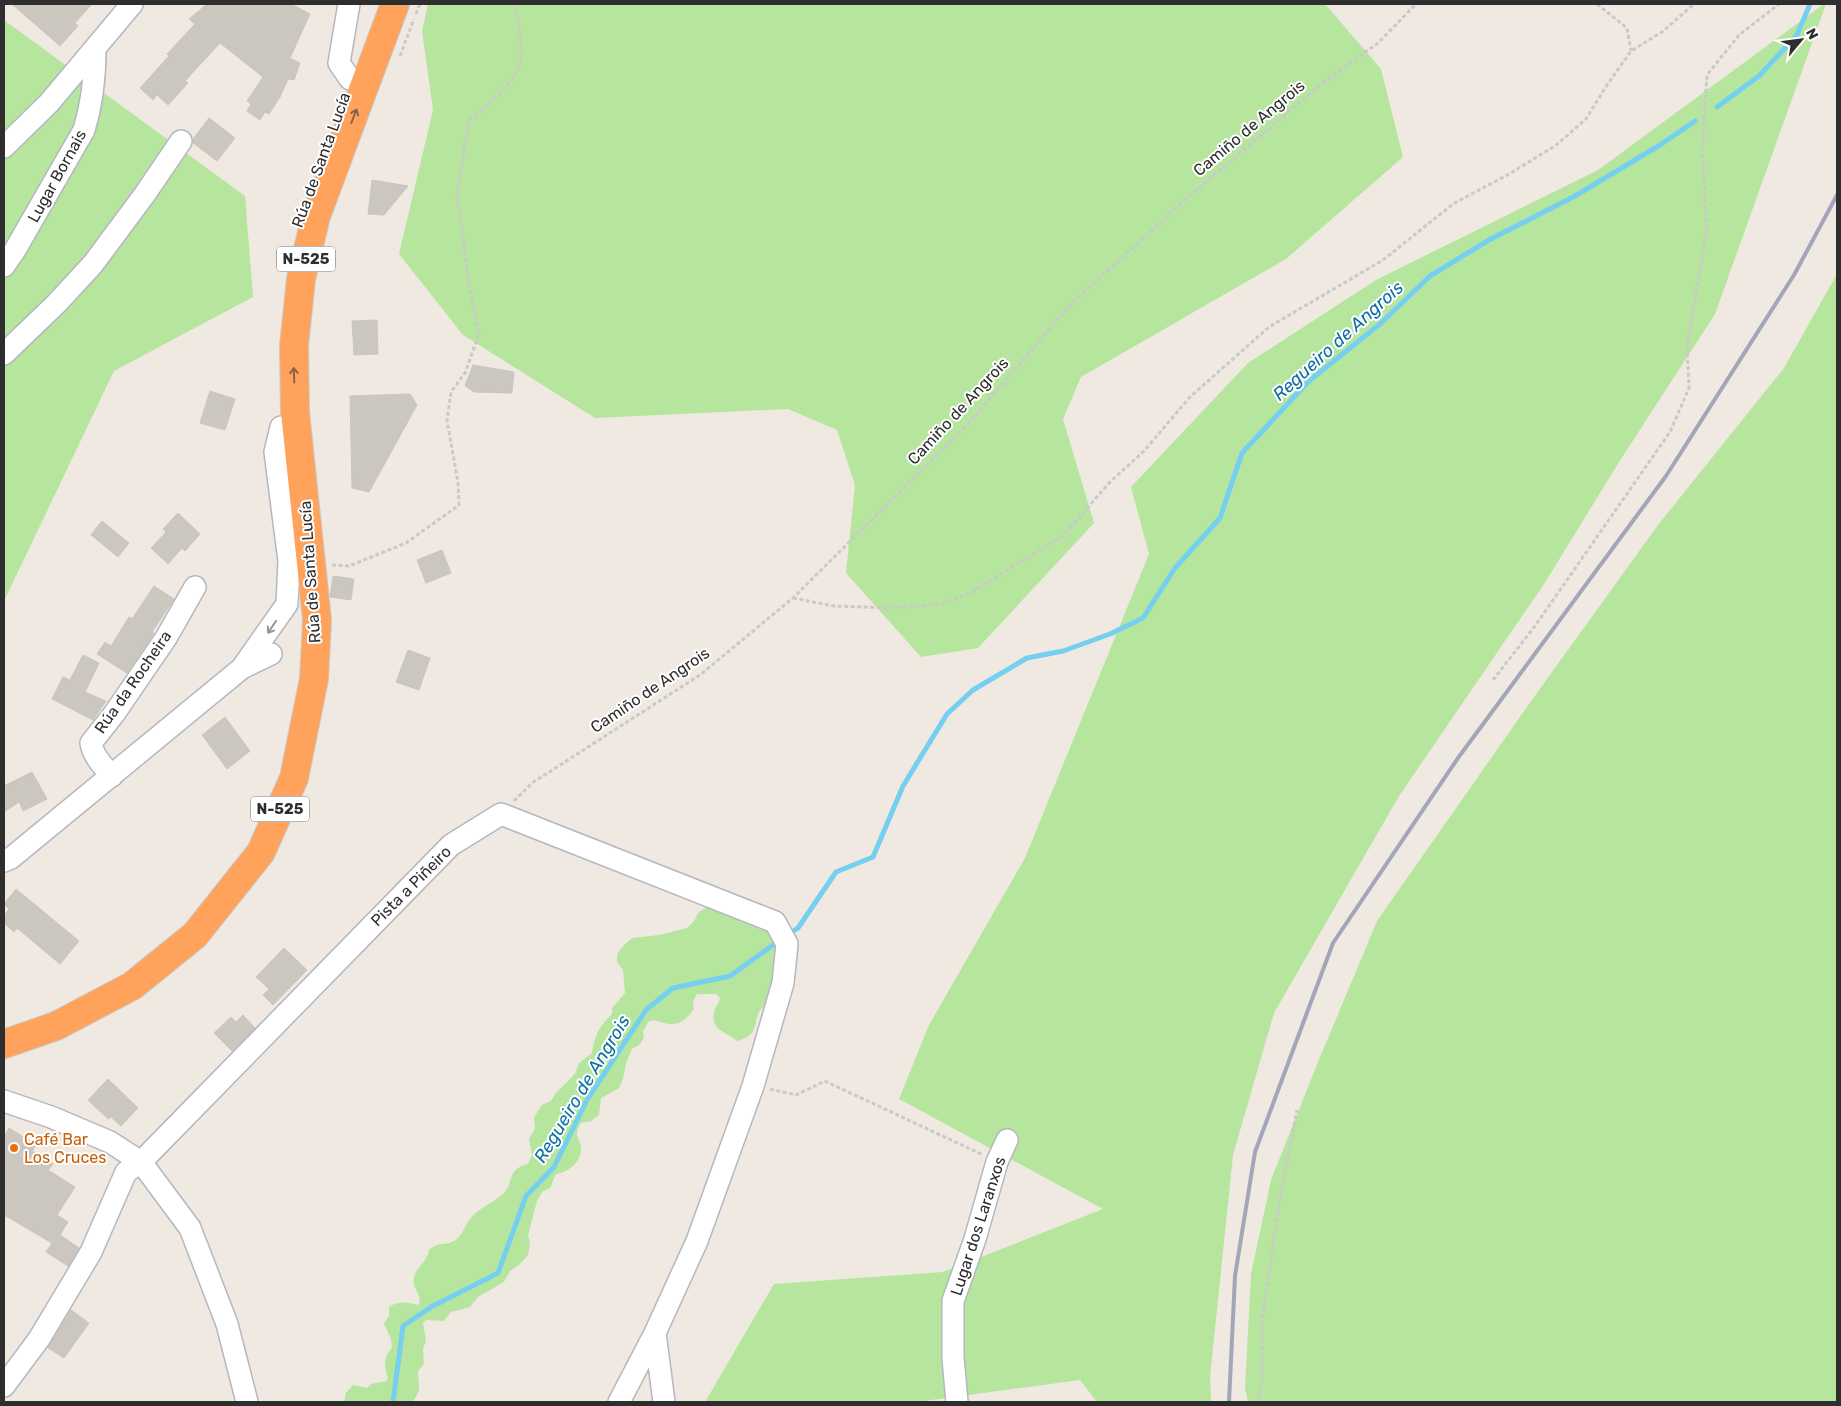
<svg xmlns="http://www.w3.org/2000/svg" width="1841" height="1406" font-family="Rubik,sans-serif">
<style>
.green{fill:#b6e59e}
.lines{fill:none;stroke-linecap:round;stroke-linejoin:round}
.stream{stroke:#75cff0;stroke-width:5}
.building{fill:#cbc7bf;stroke:#cbc5ba}
.minor-casing{stroke:#b4b7c1;stroke-width:24}
.highway-casing{stroke:#c9c9c9;stroke-width:30}
.path{stroke:#c9c9c9;stroke-width:3;stroke-dasharray:4 2.5;stroke-linecap:butt}
.minor{stroke:#fff;stroke-width:21}
.highway{stroke:#ffa35c;stroke-width:28}
.rail{stroke:#a3a6b8;stroke-width:4}
.oneway{stroke:#8c6343}
.oneway2{stroke:#969696}
.food-dot{fill:#e8710a;stroke:#fff;stroke-width:2}
.labels{text-anchor:middle;dominant-baseline:central;stroke-width:4;stroke-linejoin:round;paint-order:stroke}
.shield{fill:#fff;stroke:#6d6d6d;stroke-width:1}
.shield-label{font-size:15px;font-weight:bold;fill:#2e2e2e}
.street-label{font-size:16px;fill:#2e2e2e;stroke:#fff}
.food-label{font-size:16px;fill:#c56008;stroke:#fff;text-anchor:start}
.water-label{font-size:18px;font-style:italic;fill:#0d6fa3;stroke:#fff}
</style>
<rect width="100%" height="100%" fill="#efe9e1"/>
<!-- green -->
<path class="green" d="M 428,4 L 1325,4 L 1381,69 L 1403,157 L 1286,259 L 1081,377 L 1063,419 L 1094,523 L 978,648 L 921,657 L 846,573 L 855,485 L 837,430 L 788,409 L 595,418 L 463,335 L 399,254 L 433,110 L 422,31 Z
M 1824,4 L 1826,4 L 1715,314 L 1619,462 L 1546,581 L 1399,796 L 1274,1013 L 1233,1155 L 1210,1377 L 1211,1402 L 1097,1402 L 1080,1380 L 917,1402 L 705,1402 L 774,1284 L 943,1272 L 1103,1209 L 899,1099 L 929,1025 L 1025,858 L 1149,554 L 1131,487 L 1248,363 L 1376,280 L 1598,170 Z
M 4,20 L 245,196 L 253,297 L 114,371 L 4,601 Z
M 1837,274 L 1837,1402 L 1248,1402 L 1245,1389 L 1251,1274 L 1271,1180 L 1316,1067 L 1377,921 L 1529,704 L 1658,525 L 1784,368 Z
M 705,899 L 763,922 L 785,945 L 771,1003 C 745,1012 768,1033 737,1041 C 727,1032 710,1030 714,1013 C 715,1007 719,1004 720,998 L 716,994 L 697,994 L 693,1002 L 694,1009 C 685,1020 679,1027 664,1023 C 658,1021 655,1019 648,1022 L 643,1032 L 644,1038 L 639,1045 L 632,1049 L 626,1063 L 623,1079 L 619,1088 L 601,1098 L 599,1115 L 591,1121 L 581,1123 C 572,1136 581,1138 581,1150 C 581,1162 567,1173 556,1174 L 550,1188 L 542,1192 L 537,1201 L 528,1235 L 530,1243 L 528,1255 L 520,1264 L 510,1271 L 504,1282 L 478,1297 L 470,1307 L 451,1312 L 444,1321 L 426,1320 L 423,1323 L 426,1342 L 423,1348 L 424,1364 L 418,1371 C 418,1385 423,1390 412,1402 L 344,1402 L 346,1393 L 353,1385 L 367,1388 L 371,1384 L 386,1381 L 388,1378 C 384,1366 383,1358 392,1348 L 391,1339 L 384,1324 L 389,1316 L 389,1307 C 400,1300 407,1303 419,1305 C 423,1295 411,1288 414,1278 C 416,1266 427,1263 429,1250 C 439,1241 445,1246 454,1241 C 463,1236 464,1226 470,1219 C 479,1207 494,1203 504,1193 C 514,1182 507,1169 528,1164 L 532,1155 L 529,1139 L 535,1128 L 534,1117 L 542,1105 L 551,1101 L 556,1093 L 575,1074 L 579,1063 L 592,1053 C 594,1037 600,1025 612,1014 L 612,1008 L 625,993 L 623,970 L 617,962 L 617,954 L 625,944 L 632,938 L 659,935 L 687,928 L 694,921 L 698,913 L 705,908 Z"/>
<g class="lines">
<!-- stream -->
<path class="stream" d="M 1717,107 L 1759,76 L 1797,35 L 1810,4
M 787,935 L 798,928 L 836,872 L 873,857 L 903,786 L 947,714 L 973,690 L 1027,658 L 1063,651 L 1110,634 L 1143,618 L 1175,568 L 1220,518 L 1242,453 L 1309,381 L 1380,324 L 1430,276 L 1489,240 L 1575,196 L 1660,145 L 1695,121
M 393,1402 L 403,1326 L 431,1307 L 498,1273 L 526,1196 L 554,1167 L 587,1100 L 646,1010 L 673,988 L 730,976 L 780,940"/>
</g>
<!-- building -->
<path class="building" d="M 12,4 L 92,4 L 75,23 L 78,26 L 60,46 Z
M 207,4 L 291,4 L 310,14 L 290,58 L 300,63 L 294,80 L 288,79 L 280,97 L 269,114 L 265,112 L 260,120 L 247,111 L 251,104 L 247,101 L 263,77 L 220,43 L 185,81 L 188,83 L 168,105 L 157,95 L 153,100 L 140,88 L 169,56 L 167,54 L 195,24 L 189,19 Z
M 209,118 L 235,138 L 217,161 L 193,143 L 193,139 Z
M 372,180 L 408,186 L 384,215 L 368,214 Z
M 377,320 L 378,354 L 354,355 L 352,321 Z
M 473,365 L 514,372 L 512,393 L 474,392 L 465,386 Z
M 210,391 L 235,399 L 225,430 L 200,423 Z
M 410,394 L 417,405 L 369,492 L 352,488 L 350,396 Z
M 178,513 L 200,534 L 185,551 L 182,548 L 168,564 L 151,548 L 166,532 L 163,529 Z
M 102,521 L 129,543 L 118,557 L 91,535 Z
M 442,550 L 451,573 L 426,583 L 417,560 Z
M 333,576 L 354,579 L 351,600 L 330,597 Z
M 154,586 L 174,599 L 152,632 L 154,633 L 127,673 L 97,654 L 105,642 L 111,646 L 129,617 L 132,619 Z
M 408,650 L 430,658 L 419,690 L 396,682 Z
M 83,655 L 99,663 L 85,692 L 106,701 L 93,720 L 52,699 L 63,677 L 70,680 Z
M 225,717 L 250,751 L 227,769 L 202,735 Z
M 32,772 L 47,799 L 23,811 L 19,802 L 4,812 L 4,786 Z
M 16,889 L 79,941 L 60,964 L 17,928 L 14,932 L 4,923 L 4,916 L 9,909 L 4,904 Z
M 284,948 L 307,970 L 273,1005 L 263,995 L 269,989 L 256,977 Z
M 243,1015 L 255,1028 L 232,1051 L 214,1033 L 231,1017 L 236,1022 Z
M 108,1079 L 138,1108 L 121,1126 L 111,1117 L 108,1119 L 88,1100 Z
M 9,1128 L 36,1145 L 32,1151 L 53,1164 L 48,1170 L 75,1187 L 57,1215 L 68,1222 L 60,1235 L 79,1248 L 68,1266 L 46,1252 L 52,1243 L 4,1215 L 4,1137 Z
M 71,1310 L 89,1323 L 64,1358 L 48,1348 Z"/>
<g class="lines">
<defs>
<path id="minor" d="M 349,4 L 339,63 L 350,79
M 4,147 L 49,103 L 132,4
M 4,266 L 15,250 L 84,130 C 92,104 95,77 95,50
M 4,354 L 56,304 L 93,264 L 145,194 L 181,141
M 244,665 L 287,604 L 289,561 L 275,452 L 281,427
M 112,776 C 103,766 93,756 91,743 L 114,714 L 166,638 L 195,587
M 4,861 L 11,858 L 242,668 L 271,654
M 4,1101 L 51,1117 L 110,1142 L 141,1162 L 190,1228 L 227,1324 L 247,1402
M 655,1333 L 664,1402
M 4,1386 L 39,1339 L 91,1252 L 126,1172 L 141,1162 L 451,845 L 501,814 L 775,922 L 787,944 L 783,983 L 753,1086 L 697,1241 L 655,1333 L 619,1402
M 957,1402 L 953,1358 L 953,1301 L 975,1239 L 997,1162 L 1007,1140"/>
<path id="highway" d="M 4,1044 L 56,1026 L 132,986 L 195,935 L 261,852 L 294,778 L 314,679 L 317,620 L 295,412 L 294,346 L 301,279 L 316,216 L 395,4"/>
</defs>
<!-- minor casing -->
<use href="#minor" class="minor-casing"/>
<!-- highway casing -->
<use href="#highway" class="highway-casing"/>
<!-- path -->
<path class="path" d="M 1597,4 L 1627,28 L 1631,51
M 416,14 L 420,4
M 400,56 L 414,19
M 332,565 L 349,566 L 406,543 L 459,505 L 458,482 L 447,421 L 451,392 L 465,373 L 479,334 L 469,284 L 457,195 L 469,120 C 489,104 516,84 521,58 C 524,48 517,16 515,4
M 793,598 L 833,606 L 894,608 L 939,604 L 970,593 L 1063,536 L 1109,483 L 1144,451 L 1190,397 L 1269,327 L 1383,260 L 1453,204 L 1509,174 L 1555,146 L 1586,119 L 1607,85 L 1631,51 L 1662,32 L 1694,4
M 1493,680 L 1535,626 L 1670,432 L 1689,388 L 1687,346 L 1707,230 L 1702,150 L 1707,75 L 1739,35 L 1779,4
M 514,801 L 532,783 L 700,675 L 793,598 L 970,422 L 1068,307 L 1185,200 L 1326,80 L 1378,43 L 1416,4
M 770,1089 L 796,1095 L 825,1081 L 983,1155
M 1258,1402 L 1262,1380 L 1262,1320 L 1279,1204 L 1297,1110"/>
<!-- minor -->
<use href="#minor" class="minor"/>
<!-- highway -->
<use href="#highway" class="highway"/>
<!-- rail -->
<path class="rail" d="M 1229,1402 L 1235,1276 L 1255,1152 L 1333,943 L 1458,758 L 1666,476 L 1794,275 L 1837,195"/>
</g>
<!-- one-way arrows -->
<defs><path id="oneway-shaft" d="M-6 0H5M1.5-3L5.5 0L1.5 3" fill="none" stroke-width="1.6" stroke-linecap="round" stroke-linejoin="round" transform="scale(1.25)"/></defs>
<g class="oneway">
<use href="#oneway-shaft" transform="translate(354 116) rotate(-69)"/>
<use href="#oneway-shaft" transform="translate(294 375) rotate(-92)"/>
</g>
<use class="oneway2" href="#oneway-shaft" transform="translate(272 627) rotate(124)"/>
<!-- markers -->
<circle class="food-dot" cx="14" cy="1148" r="5"/>
<g class="labels">
<!-- shield labels -->
<g class="shield">
<rect x="277" y="246.5" width="58" height="25" rx="4"/>
<rect x="251" y="796.5" width="58" height="25" rx="4"/>
</g>
<g class="shield-label">
<text x="306" y="259">N-525</text>
<text x="280" y="809">N-525</text>
</g>
<!-- street labels -->
<g class="street-label">
<text transform="translate(1249 128) rotate(-40)">Camiño de Angrois</text>
<text transform="translate(321 160) rotate(-70)">Rúa de Santa Lucía</text>
<text transform="translate(57 176) rotate(-61)">Lugar Bornais</text>
<text transform="translate(958 411) rotate(-47)">Camiño de Angrois</text>
<text transform="translate(310 572) rotate(-94)">Rúa de Santa Lucía</text>
<text transform="translate(133 682) rotate(-55)">Rúa da Rocheira</text>
<text transform="translate(650 690) rotate(-34)">Camiño de Angrois</text>
<text transform="translate(411 886) rotate(-45)">Pista a Piñeiro</text>
<text transform="translate(978 1226) rotate(-72)">Lugar dos Laranxos</text>
</g>
<!-- food labels -->
<g class="food-label">
<text x="24" y="1139">Café Bar<tspan x="24" dy="18">Los Cruces</tspan></text>
</g>
<!-- water labels -->
<g class="water-label">
<text transform="translate(1338 341) rotate(-42)">Regueiro de Angrois</text>
<text transform="translate(582 1089) rotate(-59)">Regueiro de Angrois</text>
</g>
</g>
<!-- border -->
<rect width="1841" height="1406" fill="none" stroke="#2e2e2e" stroke-width="10"/>
<!-- north arrow -->
<g transform="translate(1801 40) rotate(61)" stroke="#ffffff" stroke-width="4" paint-order="stroke">
<path d="M0-4L9 19L0 12L-9 19Z" fill="#2e2e2e"/>
<text y="-8" font-size="14" font-weight="bold" text-anchor="middle" fill="#2e2e2e">N</text>
</g>
</svg>
